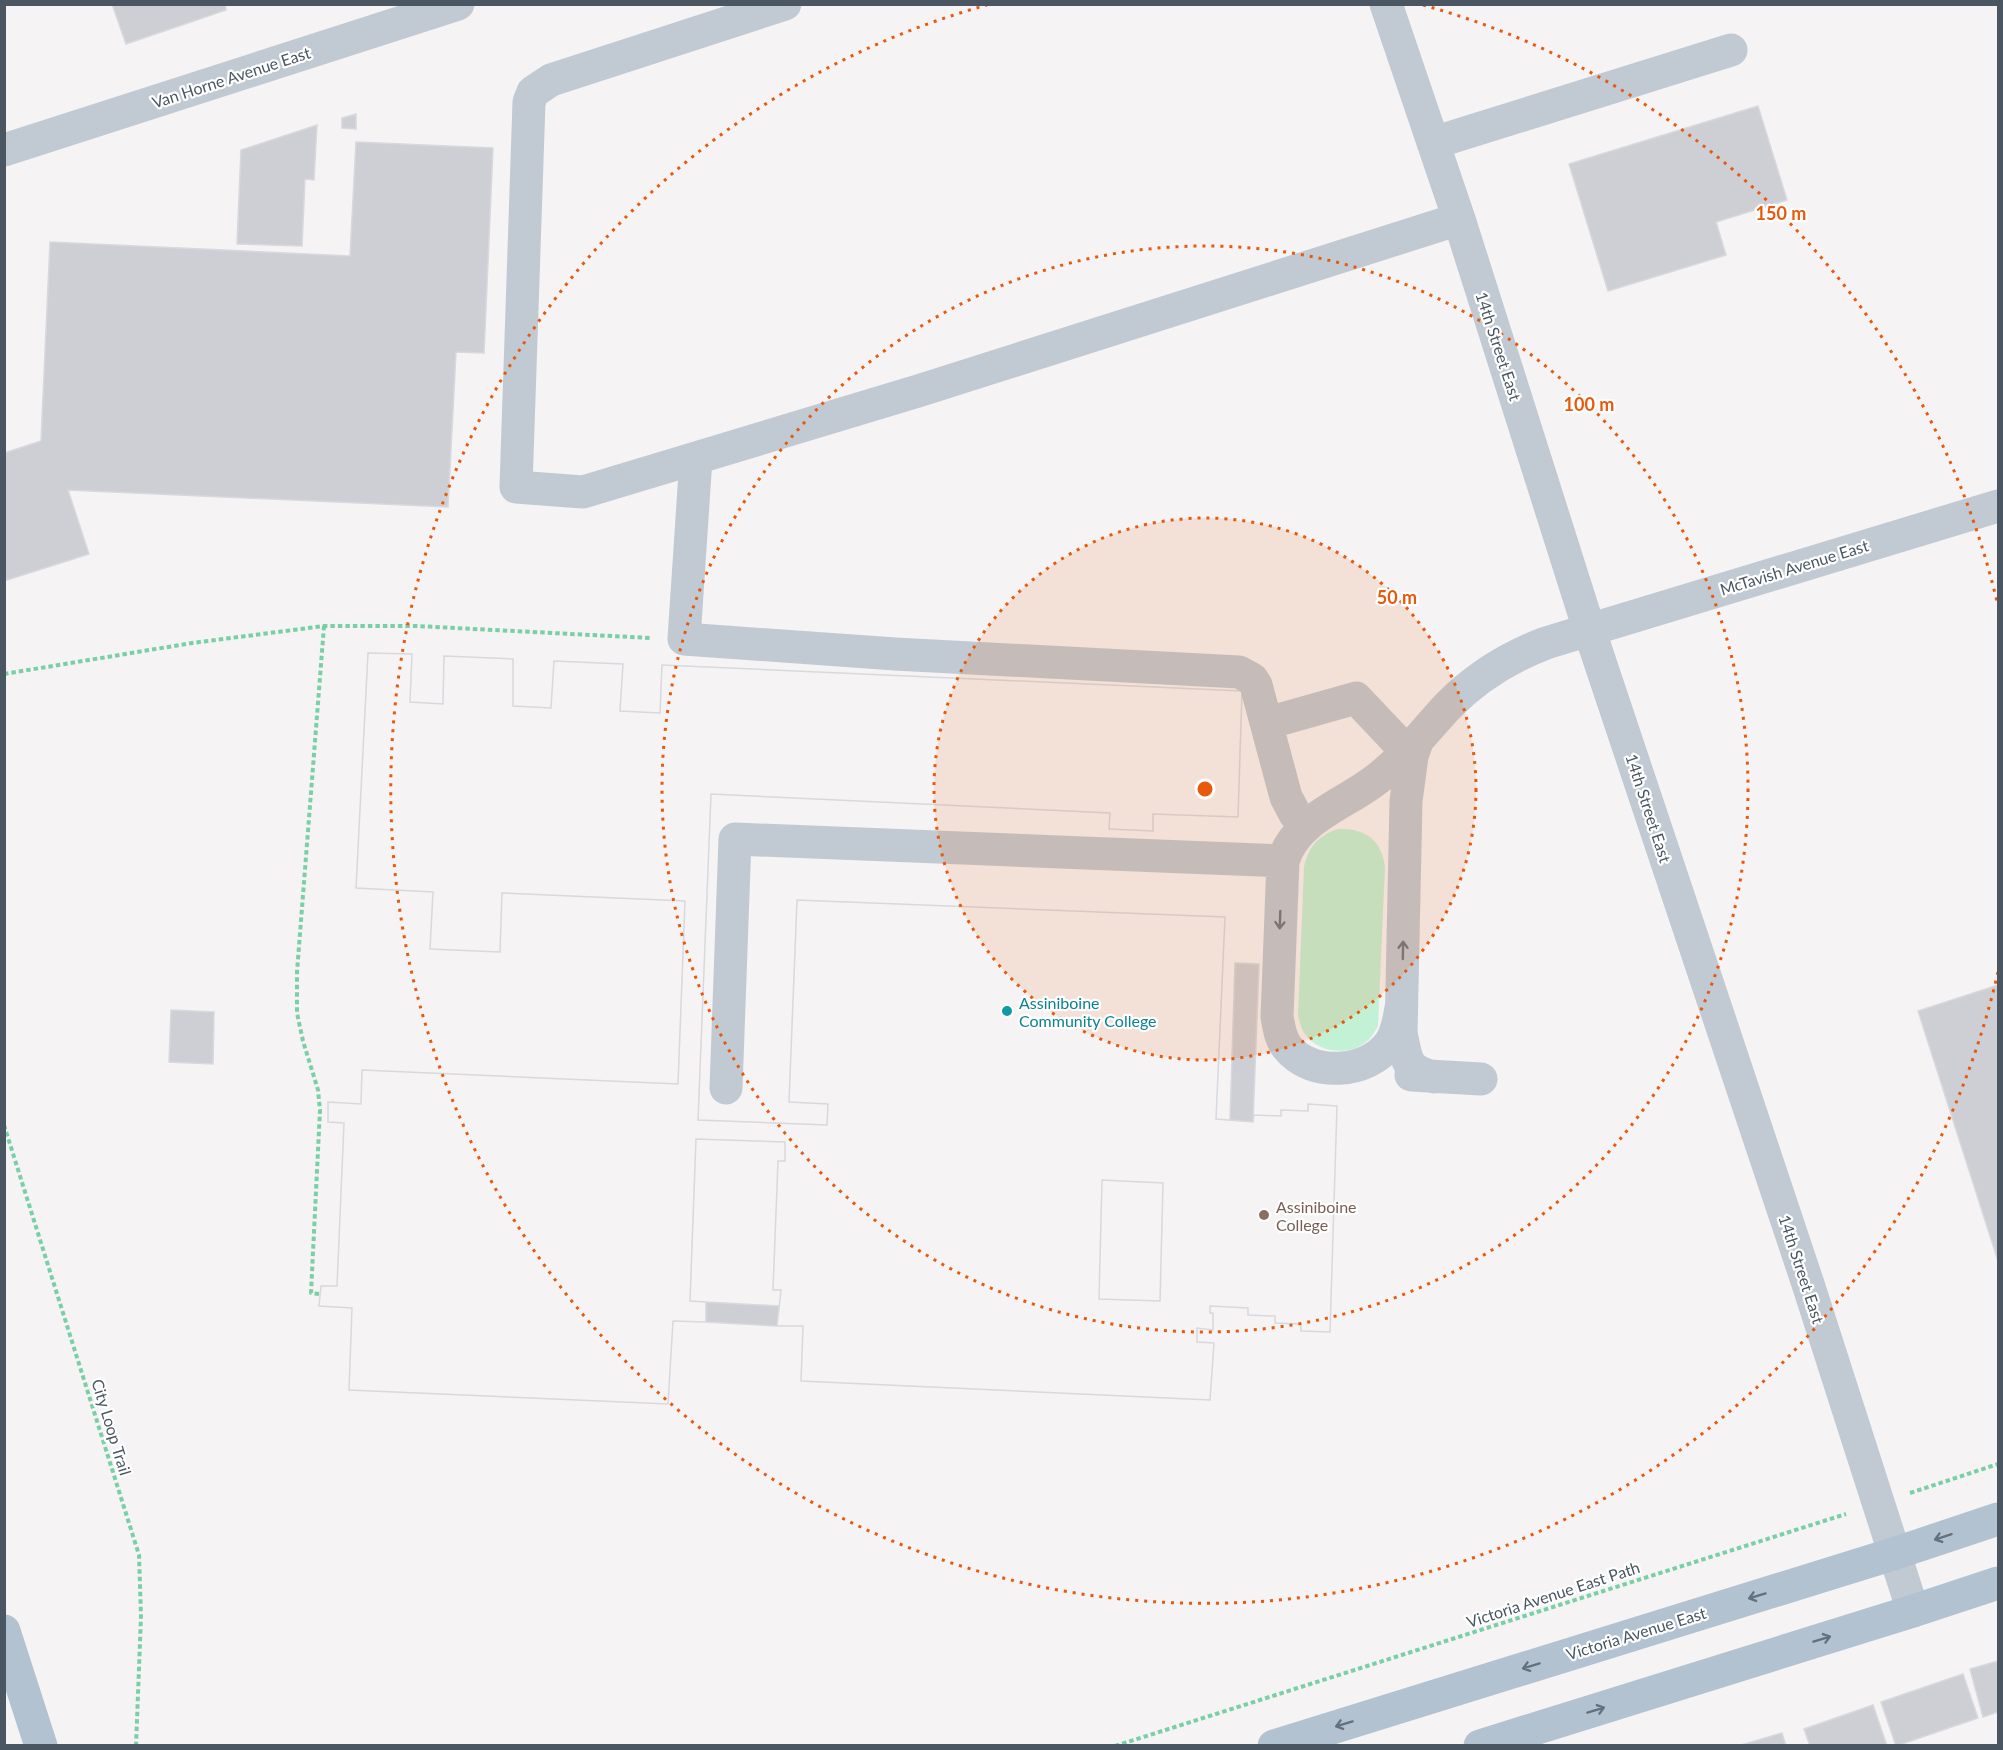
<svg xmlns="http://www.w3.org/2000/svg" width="2003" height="1750" font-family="Lato,sans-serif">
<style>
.green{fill:#c3f1d5}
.building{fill:#cdcfd5;stroke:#d7d9de;stroke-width:1.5;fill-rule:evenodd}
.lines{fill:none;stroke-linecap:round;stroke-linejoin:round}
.path{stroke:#7ad0a6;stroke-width:4;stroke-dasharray:4.5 3;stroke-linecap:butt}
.minor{stroke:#c1cad2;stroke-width:33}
.major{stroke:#b3c2d1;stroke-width:33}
.oneway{stroke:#6e7983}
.oneway2{stroke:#64717d}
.ring{fill:none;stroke:#e8590c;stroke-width:3;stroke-dasharray:3 6}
.culture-dot{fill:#0f9aa8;stroke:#fff;stroke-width:2}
.education-dot{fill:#8d6e63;stroke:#fff;stroke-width:2}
.labels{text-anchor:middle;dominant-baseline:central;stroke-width:4.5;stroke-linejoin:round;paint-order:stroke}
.street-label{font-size:16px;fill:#4a5661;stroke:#fff}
.culture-label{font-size:16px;fill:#0d838f;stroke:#fff;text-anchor:start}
.education-label{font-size:16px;fill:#785e54;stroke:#fff;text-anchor:start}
.centre{fill:#e8590c;stroke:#fff;stroke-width:3}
.ring-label{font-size:18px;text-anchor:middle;font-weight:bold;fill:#e8590c;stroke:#fff;stroke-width:4.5;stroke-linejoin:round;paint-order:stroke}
</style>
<rect width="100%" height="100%" fill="#f5f3f3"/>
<!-- green -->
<path class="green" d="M 1338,829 C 1365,828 1382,840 1385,867 L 1378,1026 C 1374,1033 1370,1040 1363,1044 C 1346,1056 1317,1052 1305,1034 C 1301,1029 1300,1022 1298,1016 L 1304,867 C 1309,846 1318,836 1338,829 Z"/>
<!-- building -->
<path class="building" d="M 112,4 L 225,4 L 226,10 L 126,44 Z
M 1758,106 L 1787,200 L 1716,222 L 1726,255 L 1608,291 L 1569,164 Z
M 356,114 L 356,129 L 342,128 L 342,118 Z
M 317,125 L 314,180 L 305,179 L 302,246 L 237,244 L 241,150 Z
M 356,142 L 493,148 L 484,353 L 456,352 L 448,507 L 68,490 L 89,554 L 4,581 L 4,453 L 41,441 L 50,242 L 350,256 Z
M 368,653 L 412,654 L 410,702 L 443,704 L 444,656 L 513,659 L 513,706 L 551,708 L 554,661 L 623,664 L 620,711 L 660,713 L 662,665 L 1242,691 L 1238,817 L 1153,814 L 1153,831 L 1109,829 L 1110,813 L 711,794 L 698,1120 L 827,1125 L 828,1104 L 789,1102 L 797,900 L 1225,917 L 1216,1119 L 1253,1122 L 1254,1115 L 1281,1116 L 1281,1110 L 1308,1111 L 1308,1104 L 1337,1106 L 1330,1332 L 1301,1331 L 1301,1324 L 1275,1323 L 1275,1316 L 1248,1315 L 1248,1308 L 1210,1306 L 1210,1313 L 1213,1313 L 1213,1330 L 1197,1328 L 1197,1342 L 1214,1343 L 1210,1400 L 801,1381 L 803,1326 L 777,1326 L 781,1290 L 773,1290 L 778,1161 L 785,1161 L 785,1142 L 696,1139 L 690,1301 L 706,1302 L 706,1322 L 673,1321 L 668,1404 L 349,1390 L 352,1308 L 319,1306 L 321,1286 L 337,1286 L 344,1123 L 328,1122 L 328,1102 L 361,1104 L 362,1070 L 678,1084 L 685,901 L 502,893 L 500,952 L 430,949 L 433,892 L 356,888 ZM 1102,1180 L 1163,1183 L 1160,1301 L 1099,1299 Z
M 368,653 L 412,654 L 410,702 L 443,704 L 444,656 L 513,659 L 513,706 L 551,708 L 554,661 L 623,664 L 620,711 L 660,713 L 662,665 L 1242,691 L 1238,817 L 1153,814 L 1153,831 L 1109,829 L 1110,813 L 711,794 L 698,1120 L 827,1125 L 828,1104 L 789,1102 L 797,900 L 1225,917 L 1216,1119 L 1253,1122 L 1254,1115 L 1281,1116 L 1281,1110 L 1308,1111 L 1308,1104 L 1337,1106 L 1330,1332 L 1301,1331 L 1301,1324 L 1275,1323 L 1275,1316 L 1248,1315 L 1248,1308 L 1210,1306 L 1210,1313 L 1213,1313 L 1213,1330 L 1197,1328 L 1197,1342 L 1214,1343 L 1210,1400 L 801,1381 L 803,1326 L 777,1326 L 781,1290 L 773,1290 L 778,1161 L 785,1161 L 785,1142 L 696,1139 L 690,1301 L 706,1302 L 706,1322 L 673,1321 L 668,1404 L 349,1390 L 352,1308 L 319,1306 L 321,1286 L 337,1286 L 344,1123 L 328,1122 L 328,1102 L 361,1104 L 362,1070 L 678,1084 L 685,901 L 502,893 L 500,952 L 430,949 L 433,892 L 356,888 Z
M 1235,963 L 1259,964 L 1253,1122 L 1230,1120 Z
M 1998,985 L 1998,1261 L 1918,1011 Z
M 171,1010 L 214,1012 L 213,1064 L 169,1062 Z
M 1102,1180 L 1163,1183 L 1160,1301 L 1099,1299 Z
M 706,1302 L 779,1306 L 777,1326 L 706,1322 Z
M 1998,1661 L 1998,1712 L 1983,1717 L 1970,1669 Z
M 1963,1674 L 1978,1718 L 1896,1746 L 1881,1702 Z
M 1873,1705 L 1887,1746 L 1810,1746 L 1804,1729 Z
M 1782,1733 L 1786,1746 L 1738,1746 Z"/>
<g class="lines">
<!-- path -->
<path class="path" d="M 4,674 L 192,643 L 324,626 L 416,626 L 650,638
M 4,1125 L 139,1555 L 141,1616 L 136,1746
M 319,1294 L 311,1293 L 320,1110 L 318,1090 L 303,1041 L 297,1013 L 297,972 L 324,626
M 1910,1493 L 1998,1464
M 1115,1746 L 1846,1514"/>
<!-- minor -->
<path class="minor" d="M 785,4 L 551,80 L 533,92 L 529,102 L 516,487 L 583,492 L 918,391 L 1459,219
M 1386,4 L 1459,219 L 1589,629 L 1808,1284 L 1913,1611
M 1433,143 L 1731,50
M 4,150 L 458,4
M 696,458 L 684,639 L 895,654 L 1239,672 L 1252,679 L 1256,685 L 1286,797 L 1295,814 L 1307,825
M 1268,723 L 1356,698 L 1407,752 L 1410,758 L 1410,768
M 1417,742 L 1412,756 L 1406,801 L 1401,1033 C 1407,1060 1405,1070 1434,1077
M 1401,1008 C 1399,1020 1397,1033 1390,1043 C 1368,1074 1311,1078 1287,1047 C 1280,1038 1279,1027 1277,1017 L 1283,861 C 1296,818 1344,805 1377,779 C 1404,758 1424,732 1447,707 C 1475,678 1509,657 1546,643 L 1998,506
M 1411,1075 L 1481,1079
M 726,1088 L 735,839 L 1283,861"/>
<!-- major -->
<path class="major" d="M 4,1631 L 41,1746
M 1274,1746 L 1893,1554 L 1998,1519
M 1480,1746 L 1913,1611 L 1998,1583"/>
</g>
<!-- one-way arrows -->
<defs><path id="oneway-shaft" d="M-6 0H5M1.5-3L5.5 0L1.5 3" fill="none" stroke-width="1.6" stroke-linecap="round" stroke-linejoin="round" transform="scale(1.5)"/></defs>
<g class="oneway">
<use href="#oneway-shaft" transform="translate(1280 920) rotate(92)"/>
<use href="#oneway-shaft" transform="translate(1403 950) rotate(-89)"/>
</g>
<g class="oneway2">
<use href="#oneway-shaft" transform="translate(1943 1537) rotate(162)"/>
<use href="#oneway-shaft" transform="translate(1757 1596) rotate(163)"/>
<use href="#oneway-shaft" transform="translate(1822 1639) rotate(-17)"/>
<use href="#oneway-shaft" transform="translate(1531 1666) rotate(163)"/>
<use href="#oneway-shaft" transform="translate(1596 1710) rotate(-17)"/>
<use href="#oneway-shaft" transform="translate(1344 1724) rotate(163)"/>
</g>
<!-- distance rings -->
<circle cx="1205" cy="789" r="271" fill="#e8590c" fill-opacity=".12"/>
<g class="ring">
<circle cx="1205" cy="789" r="271"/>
<circle cx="1205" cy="789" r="543"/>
<path d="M1998 972A814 814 0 1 1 987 5M1423 5A814 814 0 0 1 1998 606"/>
</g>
<!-- markers -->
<circle class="culture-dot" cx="1007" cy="1011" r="6"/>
<circle class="education-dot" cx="1264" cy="1215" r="6"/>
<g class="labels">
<!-- street labels -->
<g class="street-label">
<text transform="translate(231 77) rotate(-18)">Van Horne Avenue East</text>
<text transform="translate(1499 346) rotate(72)">14th Street East</text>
<text transform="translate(1794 567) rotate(-17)">McTavish Avenue East</text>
<text transform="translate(1649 808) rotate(72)">14th Street East</text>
<text transform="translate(1802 1269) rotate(72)">14th Street East</text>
<text transform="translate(112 1427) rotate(73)">City Loop Trail</text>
<text transform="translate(1553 1594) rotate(-18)">Victoria Avenue East Path</text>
<text transform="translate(1636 1633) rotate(-17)">Victoria Avenue East</text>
</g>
<!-- culture labels -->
<g class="culture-label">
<text x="1019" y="1002">Assiniboine<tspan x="1019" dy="18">Community College</tspan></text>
</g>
<!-- education labels -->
<g class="education-label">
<text x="1276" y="1206">Assiniboine<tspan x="1276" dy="18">College</tspan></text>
</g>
</g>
<circle cx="1205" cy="789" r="9" class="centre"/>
<g class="ring-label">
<text x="1781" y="220">150 m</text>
<text x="1589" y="411">100 m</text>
<text x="1397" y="604">50 m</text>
</g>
<!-- border -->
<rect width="2003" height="1750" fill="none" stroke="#4a5661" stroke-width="12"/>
</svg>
